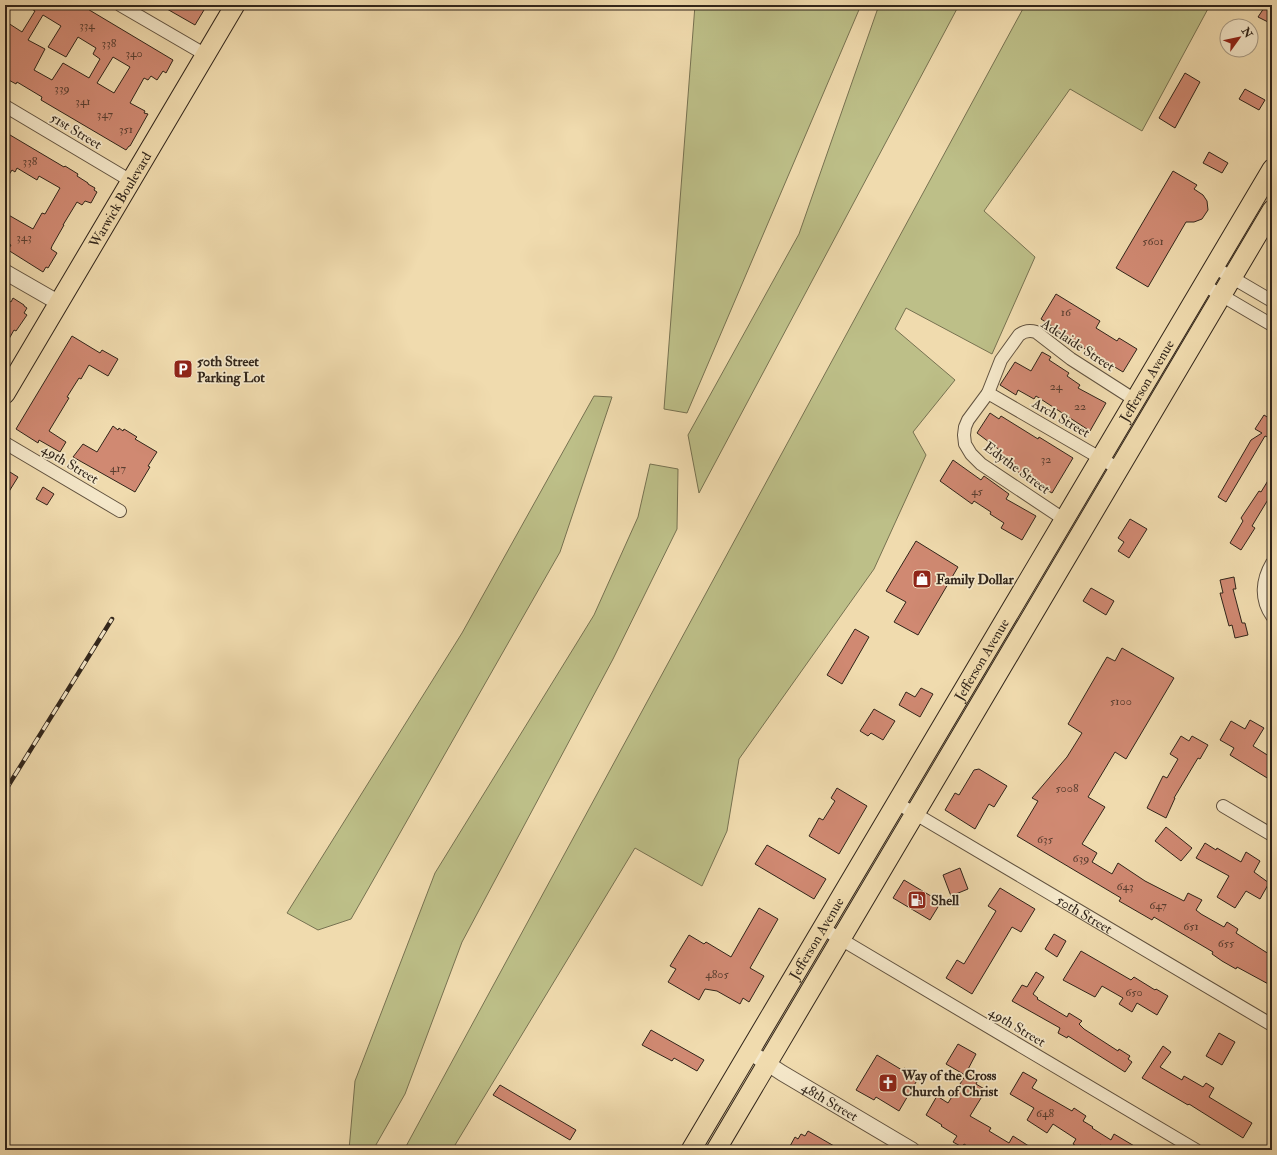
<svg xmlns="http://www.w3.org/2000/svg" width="1277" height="1155" font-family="'IM FELL Double Pica',serif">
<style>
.green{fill:#bdbf88;stroke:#777251}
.building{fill:#d08972;stroke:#31251a;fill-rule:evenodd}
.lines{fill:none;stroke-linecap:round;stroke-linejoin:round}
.minor-casing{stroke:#61523f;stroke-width:14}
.tertiary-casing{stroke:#61523f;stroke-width:17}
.primary-casing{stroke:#31251a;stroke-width:21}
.minor{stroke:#f5e8ca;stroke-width:12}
.tertiary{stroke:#f5e8ca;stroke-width:15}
.primary{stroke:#f0dbae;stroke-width:19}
.rail-casing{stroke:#31251a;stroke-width:4.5}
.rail{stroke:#f5e8ca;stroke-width:3;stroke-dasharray:9;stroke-linecap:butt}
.labels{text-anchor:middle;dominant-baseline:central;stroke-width:3.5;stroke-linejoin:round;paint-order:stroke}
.number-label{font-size:12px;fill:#593e30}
.street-label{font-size:14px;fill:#31251a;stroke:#f5e8ca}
.poi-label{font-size:14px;font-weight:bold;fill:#31251a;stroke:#f5e8ca;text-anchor:start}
</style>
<rect width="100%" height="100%" fill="#f0dbae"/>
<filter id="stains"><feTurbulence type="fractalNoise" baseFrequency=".005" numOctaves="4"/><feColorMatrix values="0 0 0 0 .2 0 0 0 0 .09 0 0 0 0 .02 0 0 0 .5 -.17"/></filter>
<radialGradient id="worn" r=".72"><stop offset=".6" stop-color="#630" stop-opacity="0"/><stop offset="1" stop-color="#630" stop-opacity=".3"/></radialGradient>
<!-- green -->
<path class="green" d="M 695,5 L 861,5 L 687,413 L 664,409 Z
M 879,5 L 959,5 L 699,493 L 688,435 L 799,234 Z
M 1025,5 L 1210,5 L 1142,131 L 1070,89 L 984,211 L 1035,257 L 992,354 L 906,308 L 895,329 L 955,380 L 913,432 L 926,455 L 874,569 L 739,759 L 727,831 L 702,886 L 635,848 L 452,1150 L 404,1150 Z
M 594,396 L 612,397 L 560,552 L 351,919 L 318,930 L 287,913 L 462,633 Z
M 650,464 L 678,469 L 677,529 L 613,659 L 462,942 L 405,1094 L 373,1150 L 349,1150 L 355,1081 L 435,873 L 594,615 L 638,517 Z"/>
<!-- building -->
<path class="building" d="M 25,5 L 81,5 L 173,60 L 166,73 L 163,71 L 157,80 L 151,76 L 148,80 L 144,78 L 130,103 L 145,111 L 144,113 L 148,114 L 130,146 L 129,146 L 126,150 L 41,100 L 42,97 L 17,82 L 16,84 L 5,78 L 5,21 L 22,32 L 35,11 ZM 43,15 L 61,26 L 48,47 L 66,57 L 78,37 L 96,48 L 93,54 L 100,59 L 89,78 L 63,63 L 52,80 L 34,70 L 45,49 L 28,40 ZM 113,57 L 130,67 L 114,93 L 97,83 Z
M 160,5 L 207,5 L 195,25 Z
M 1266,5 L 1272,5 L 1272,24 L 1258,17 Z
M 1185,73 L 1200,82 L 1175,128 L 1159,118 Z
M 1245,89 L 1265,100 L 1259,110 L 1239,99 Z
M 5,132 L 64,167 L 65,166 L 78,174 L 77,176 L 88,183 L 88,184 L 95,188 L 94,190 L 97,192 L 91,203 L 85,201 L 82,205 L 77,202 L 63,225 L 64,225 L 52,246 L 51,249 L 57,253 L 48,268 L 46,267 L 43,272 L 8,250 L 11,245 L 5,242 L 5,213 L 33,229 L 42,213 L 45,214 L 60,188 L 39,176 L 37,180 L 17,168 L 15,172 L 12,170 L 5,181 Z
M 1209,152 L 1228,163 L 1222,173 L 1203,163 Z
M 1173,171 L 1197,185 L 1194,189 L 1203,195 L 1207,201 L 1208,210 L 1202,219 L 1194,222 L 1186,222 L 1148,287 L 1116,268 Z
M 1056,294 L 1100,321 L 1096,328 L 1117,341 L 1119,338 L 1137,349 L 1123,372 L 1080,346 L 1066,337 L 1067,336 L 1041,319 Z
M 5,298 L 11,302 L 13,298 L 24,305 L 24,306 L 27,308 L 24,313 L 27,315 L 16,331 L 14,330 L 5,346 Z
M 72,336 L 100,353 L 102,350 L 118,359 L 108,376 L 89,365 L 81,379 L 79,378 L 67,397 L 69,398 L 49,431 L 66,442 L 60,452 L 39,440 L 38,443 L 16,429 Z
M 1042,352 L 1051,357 L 1049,360 L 1069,373 L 1067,376 L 1080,385 L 1078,388 L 1106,403 L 1090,431 L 1036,396 L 1034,399 L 1018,390 L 1016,395 L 1000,385 L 1015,362 L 1031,371 Z
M 990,413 L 999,419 L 1001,416 L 1038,439 L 1039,437 L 1073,458 L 1052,493 L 1034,483 L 997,457 L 1001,451 L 977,433 Z
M 1264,415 L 1272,420 L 1272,439 L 1265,436 L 1226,502 L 1218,497 L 1251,440 L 1262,433 L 1255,429 Z
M 113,426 L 118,430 L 119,428 L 123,431 L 124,429 L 137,437 L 135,439 L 157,452 L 148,466 L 150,467 L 135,492 L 73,457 L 83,444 L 97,452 Z
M 953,460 L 981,480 L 984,476 L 1009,494 L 1006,499 L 1036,516 L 1022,540 L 1001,528 L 1004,523 L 990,514 L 991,512 L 974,501 L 972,504 L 940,481 Z
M 5,469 L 18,477 L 5,498 Z
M 1272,474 L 1272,493 L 1252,526 L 1255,528 L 1241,550 L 1230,543 L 1243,521 L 1241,518 L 1259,491 L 1261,492 Z
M 43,487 L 54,494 L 47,505 L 36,499 Z
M 1130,519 L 1147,529 L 1129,558 L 1118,551 L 1124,542 L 1118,538 Z
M 916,541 L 958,567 L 918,635 L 894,622 L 906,602 L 886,591 Z
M 1234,577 L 1236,589 L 1233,589 L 1242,623 L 1245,623 L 1248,635 L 1235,638 L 1232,625 L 1229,626 L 1220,593 L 1223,593 L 1220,580 Z
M 1091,588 L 1114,601 L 1106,615 L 1083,601 Z
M 855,629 L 869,637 L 842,684 L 827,675 Z
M 1122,648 L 1174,678 L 1126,759 L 1115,752 L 1088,797 L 1105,807 L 1082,844 L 1097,853 L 1092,862 L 1112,874 L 1118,863 L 1145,881 L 1184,901 L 1188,893 L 1202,900 L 1196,910 L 1201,914 L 1224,927 L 1227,922 L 1238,929 L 1236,933 L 1272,956 L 1272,986 L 1237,967 L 1236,969 L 1222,961 L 1212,954 L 1213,952 L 1154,917 L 1152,920 L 1119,901 L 1121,898 L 1017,836 L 1038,801 L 1032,798 L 1067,757 L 1082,733 L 1068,724 L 1107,657 L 1115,661 Z
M 921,688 L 933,694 L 920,717 L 899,705 L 906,692 L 915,697 Z
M 874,709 L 895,721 L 883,740 L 871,733 L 868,736 L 860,731 Z
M 1250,720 L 1264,728 L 1253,746 L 1272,758 L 1272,781 L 1230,755 L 1234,748 L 1220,740 L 1231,721 L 1245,729 Z
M 1181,736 L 1189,741 L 1192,736 L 1208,745 L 1200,759 L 1198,758 L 1174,798 L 1175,798 L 1166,818 L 1147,808 L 1163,776 L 1167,778 L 1178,759 L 1170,754 Z
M 979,769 L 1007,786 L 994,807 L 989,804 L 975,829 L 945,810 L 955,793 L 959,795 L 974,770 Z
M 837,788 L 867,806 L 839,854 L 809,836 L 819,818 L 823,820 L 835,801 L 831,798 Z
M 1166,827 L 1192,848 L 1181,861 L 1155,841 Z
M 1205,843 L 1216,850 L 1217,848 L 1241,862 L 1246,852 L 1260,861 L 1254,872 L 1269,883 L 1260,899 L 1246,891 L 1235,908 L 1217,897 L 1229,876 L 1196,858 Z
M 767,845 L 826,879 L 814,899 L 755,864 Z
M 960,868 L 968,889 L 951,896 L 943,875 Z
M 904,880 L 941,902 L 930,920 L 893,898 Z
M 1000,888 L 1035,909 L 1021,932 L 1012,927 L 972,994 L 946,978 L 957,960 L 964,964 L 996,911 L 988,906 Z
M 759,908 L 778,919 L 750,968 L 764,976 L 749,1002 L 743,998 L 740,1004 L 717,991 L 705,989 L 699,1000 L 668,982 L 676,969 L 670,966 L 689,935 L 704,944 L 706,942 L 731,957 Z
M 1054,934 L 1066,941 L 1057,957 L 1045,949 Z
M 1081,951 L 1131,980 L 1134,977 L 1155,990 L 1156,989 L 1168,996 L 1157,1015 L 1137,1003 L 1132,1012 L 1119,1004 L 1123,998 L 1102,986 L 1095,997 L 1063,980 Z
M 1036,972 L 1044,977 L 1033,994 L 1038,998 L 1037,999 L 1067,1017 L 1069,1013 L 1082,1021 L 1079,1024 L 1084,1029 L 1118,1051 L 1119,1049 L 1130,1056 L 1128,1059 L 1132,1062 L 1125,1072 L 1068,1036 L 1067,1038 L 1058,1033 L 1060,1028 L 1012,1001 L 1022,985 L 1027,987 Z
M 651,1030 L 704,1060 L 697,1071 L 674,1058 L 672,1061 L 642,1045 Z
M 1219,1033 L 1235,1042 L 1222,1065 L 1206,1056 Z
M 958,1044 L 976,1054 L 965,1075 L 946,1064 Z
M 1163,1046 L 1171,1052 L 1160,1067 L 1182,1080 L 1184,1076 L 1203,1087 L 1206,1083 L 1214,1088 L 1209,1097 L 1252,1123 L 1243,1138 L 1189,1104 L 1188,1105 L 1142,1078 Z
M 877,1055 L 902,1070 L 904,1068 L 919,1077 L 899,1111 L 876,1097 L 874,1100 L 856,1090 Z
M 1023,1072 L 1037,1080 L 1032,1088 L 1072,1111 L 1074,1108 L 1086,1116 L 1083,1121 L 1093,1127 L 1092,1128 L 1111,1140 L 1114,1134 L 1141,1150 L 1105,1150 L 1106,1148 L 1100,1145 L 1097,1150 L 1083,1150 L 1073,1144 L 1076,1139 L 1053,1124 L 1047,1133 L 1027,1120 L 1034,1108 L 1010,1094 Z
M 967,1073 L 978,1080 L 976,1084 L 986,1090 L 970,1116 L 991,1128 L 989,1131 L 1009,1143 L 1013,1136 L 1035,1150 L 974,1150 L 964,1144 L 962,1147 L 953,1142 L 957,1136 L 941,1126 L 942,1125 L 926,1115 L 937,1096 L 948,1103 Z
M 500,1085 L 576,1130 L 570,1140 L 493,1095 Z
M 808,1131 L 841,1150 L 792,1150 L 794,1148 L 790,1146 L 795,1137 L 798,1139 L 801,1134 L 805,1136 Z"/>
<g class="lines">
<defs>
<g id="minor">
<path d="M 120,5 L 206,55"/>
<path d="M 5,106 L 131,181"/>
<path d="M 1214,267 L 1272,301"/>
<path d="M 1204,285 L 1272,325"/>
<path d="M 988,393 L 1119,469"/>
<path d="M 5,443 L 120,511"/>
<path d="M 1065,520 L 981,464 L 971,454 L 965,444 L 964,435 L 965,427 L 968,420 L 988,393 L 1001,360 L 1019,335 C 1024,331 1030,330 1036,332 L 1071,359 L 1135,400"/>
<path d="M 1272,563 C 1262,580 1260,599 1272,616"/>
<path id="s1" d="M 897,803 L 1272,1025"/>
<path d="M 1223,806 L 1272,835"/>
<path d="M 822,928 L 1196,1150"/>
</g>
<g id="tertiary">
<path d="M 5,272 L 59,303"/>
<path id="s2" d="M 750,1052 L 782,1073 L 912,1150"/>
</g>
<g id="primary">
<path id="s3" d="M 5,394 L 235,5"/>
<path id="s4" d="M 691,1150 L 1272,169"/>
<path d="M 716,1150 L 1272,210"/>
</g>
</defs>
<!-- minor casing -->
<use href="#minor" class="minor-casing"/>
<!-- tertiary casing -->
<use href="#tertiary" class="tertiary-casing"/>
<!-- primary casing -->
<use href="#primary" class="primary-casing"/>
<!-- minor -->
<use href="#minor" class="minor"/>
<!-- tertiary -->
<use href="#tertiary" class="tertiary"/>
<!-- primary -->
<use href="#primary" class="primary"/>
<defs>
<path id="rail" d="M 5,791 L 112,619"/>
</defs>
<!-- rail casing -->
<use href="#rail" class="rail-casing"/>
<!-- rail -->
<use href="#rail" class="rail"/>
</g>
<!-- icons -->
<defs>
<symbol id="parking-square" viewBox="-11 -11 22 22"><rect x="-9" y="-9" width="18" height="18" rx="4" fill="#8f2418" stroke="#f5e8ca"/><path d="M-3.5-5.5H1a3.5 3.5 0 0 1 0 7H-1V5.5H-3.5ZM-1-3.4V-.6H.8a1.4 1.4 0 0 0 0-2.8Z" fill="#fff"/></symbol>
<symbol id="shop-square" viewBox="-11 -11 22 22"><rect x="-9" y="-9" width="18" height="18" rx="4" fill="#8f2418" stroke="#f5e8ca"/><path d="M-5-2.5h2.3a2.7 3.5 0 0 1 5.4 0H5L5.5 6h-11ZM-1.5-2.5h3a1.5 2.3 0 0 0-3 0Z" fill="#fff"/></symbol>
<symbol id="fuel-square" viewBox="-11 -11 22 22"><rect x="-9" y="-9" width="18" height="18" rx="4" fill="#8f2418" stroke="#f5e8ca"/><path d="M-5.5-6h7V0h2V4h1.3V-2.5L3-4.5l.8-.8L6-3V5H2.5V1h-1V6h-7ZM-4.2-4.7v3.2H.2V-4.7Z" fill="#fff"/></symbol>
<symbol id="church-square" viewBox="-11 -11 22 22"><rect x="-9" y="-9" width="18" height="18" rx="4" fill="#8f2418" stroke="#f5e8ca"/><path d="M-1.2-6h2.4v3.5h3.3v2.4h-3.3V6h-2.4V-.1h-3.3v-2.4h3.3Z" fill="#fff"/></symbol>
</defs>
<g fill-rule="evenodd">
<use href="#parking-square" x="172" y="358" width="22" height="22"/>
<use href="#shop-square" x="911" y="568" width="22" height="22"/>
<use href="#fuel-square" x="906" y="889" width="22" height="22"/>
<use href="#church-square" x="877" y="1072" width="22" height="22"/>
</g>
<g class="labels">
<!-- number labels -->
<g class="number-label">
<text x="87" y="25">334</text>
<text x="109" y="43">338</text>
<text x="134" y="53">340</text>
<text x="62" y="88">339</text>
<text x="83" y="101">341</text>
<text x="105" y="114">347</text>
<text x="126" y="129">351</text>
<text x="30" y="161">338</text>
<text x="24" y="237">343</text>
<text x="1153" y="241">5601</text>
<text x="1066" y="312">16</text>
<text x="1056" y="386">24</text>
<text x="1080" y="406">22</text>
<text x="1046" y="459">32</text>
<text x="118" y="468">417</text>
<text x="977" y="491">45</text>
<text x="1121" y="701">5100</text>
<text x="1067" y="788">5008</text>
<text x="1045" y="839">635</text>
<text x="1081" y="858">639</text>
<text x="1125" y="886">643</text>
<text x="1158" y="905">647</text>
<text x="1191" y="926">651</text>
<text x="1226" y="943">655</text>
<text x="717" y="974">4805</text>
<text x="1134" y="992">650</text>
<text x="1045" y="1113">648</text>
</g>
<!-- street labels -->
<g class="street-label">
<text transform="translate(76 131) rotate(31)">51st Street</text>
<text stroke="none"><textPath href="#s3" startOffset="226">Warwick Boulevard</textPath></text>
<text transform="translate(1078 345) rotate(33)">Adelaide Street</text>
<text stroke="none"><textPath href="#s4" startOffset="894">Jefferson Avenue</textPath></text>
<text transform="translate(1061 418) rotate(30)">Arch Street</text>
<text transform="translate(70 464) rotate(31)">49th Street</text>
<text transform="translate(1017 468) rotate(36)">Edythe Street</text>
<text stroke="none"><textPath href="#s4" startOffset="570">Jefferson Avenue</textPath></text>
<text stroke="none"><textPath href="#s1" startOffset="218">50th Street</textPath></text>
<text stroke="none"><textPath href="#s4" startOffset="246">Jefferson Avenue</textPath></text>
<text transform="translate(1017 1027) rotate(31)">49th Street</text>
<text stroke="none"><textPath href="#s2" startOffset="94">48th Street</textPath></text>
</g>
<!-- poi labels -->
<g class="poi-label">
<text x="197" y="361">50th Street<tspan x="197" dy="16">Parking Lot</tspan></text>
<text x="936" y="579">Family Dollar</text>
<text x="931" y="900">Shell</text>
<text x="902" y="1075">Way of the Cross<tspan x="902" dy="16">Church of Christ</tspan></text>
</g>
</g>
<!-- margin -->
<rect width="1277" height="1155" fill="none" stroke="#f0dbae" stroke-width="20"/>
<rect x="6" y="6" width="1265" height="1143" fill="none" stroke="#31251a" stroke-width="2"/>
<rect x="10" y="10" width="1257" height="1135" fill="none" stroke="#31251a"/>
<!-- north arrow -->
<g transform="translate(1239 38) rotate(57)"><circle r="19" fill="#f5e8ca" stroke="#a79a84"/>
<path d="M0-3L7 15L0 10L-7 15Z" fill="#8f2418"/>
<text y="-6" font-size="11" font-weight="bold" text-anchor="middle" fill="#31251a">N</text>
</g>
<rect width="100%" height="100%" filter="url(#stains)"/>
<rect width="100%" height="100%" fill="url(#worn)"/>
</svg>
